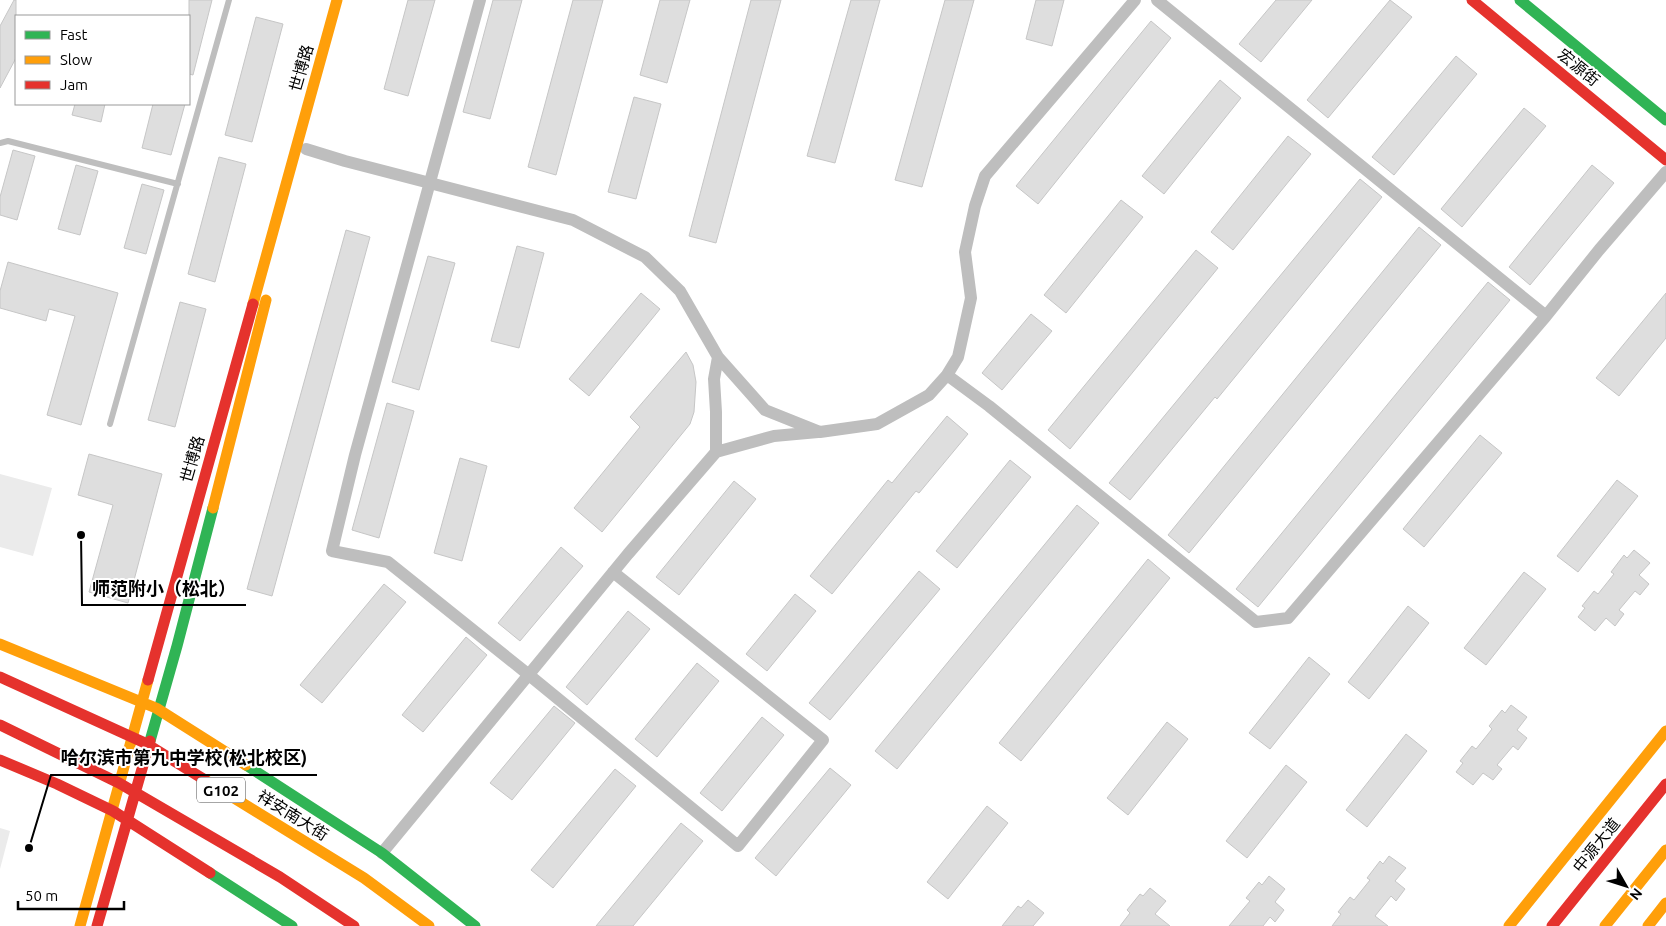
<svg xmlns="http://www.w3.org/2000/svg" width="1666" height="926" font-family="Ubuntu,'Noto Sans SC',sans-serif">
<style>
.green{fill:#ebebeb}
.building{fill:#dedede;stroke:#c6c6c6}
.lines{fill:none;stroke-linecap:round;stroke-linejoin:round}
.lane{stroke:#bebebe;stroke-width:6}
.street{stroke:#bebebe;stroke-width:12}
.fast{stroke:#30b455;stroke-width:11}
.slow{stroke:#ff9f0a;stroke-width:11}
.jam{stroke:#e5322d;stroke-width:11}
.labels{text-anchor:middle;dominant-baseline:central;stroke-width:4;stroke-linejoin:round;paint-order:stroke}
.shield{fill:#fff;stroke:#4c4c4c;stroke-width:1}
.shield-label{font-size:15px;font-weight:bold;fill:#000}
.street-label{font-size:16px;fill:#000;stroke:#fff}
.leader{fill:none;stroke:#000;stroke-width:2}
.callout-dot{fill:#000;stroke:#fff;stroke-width:2}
.callout-label{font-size:18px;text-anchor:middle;font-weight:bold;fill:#000;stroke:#fff;stroke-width:4;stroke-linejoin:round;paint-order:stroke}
</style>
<rect width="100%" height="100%" fill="#fff"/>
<!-- green -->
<path class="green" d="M 0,474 L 52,488 L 33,556 L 0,547 Z
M 0,828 L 10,831 L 0,869 Z"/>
<!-- building -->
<path class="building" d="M 14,0 L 16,0 L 16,58 L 0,88 L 0,26 Z
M 189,0 L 212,0 L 193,75 L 189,74 Z
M 408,0 L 435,0 L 408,96 L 384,89 Z
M 493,0 L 522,0 L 490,119 L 463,112 Z
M 573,0 L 603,0 L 556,175 L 528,167 Z
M 660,0 L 690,0 L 667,83 L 640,75 Z
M 751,0 L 781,0 L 716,243 L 689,236 Z
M 851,0 L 880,0 L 835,163 L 807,156 Z
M 945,0 L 974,0 L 922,187 L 895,180 Z
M 1036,0 L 1064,0 L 1052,46 L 1026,39 Z
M 1276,0 L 1312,0 L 1261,62 L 1239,44 Z
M 1390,0 L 1412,17 L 1328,118 L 1307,100 Z
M 256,17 L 283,24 L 252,142 L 225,135 Z
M 1151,21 L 1171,38 L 1038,204 L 1016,186 Z
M 1456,56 L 1477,74 L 1394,175 L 1372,157 Z
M 1220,80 L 1241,98 L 1164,194 L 1142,176 Z
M 634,97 L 661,104 L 636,199 L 608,192 Z
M 75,104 L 105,104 L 101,122 L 72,115 Z
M 153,104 L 185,104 L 171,155 L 142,148 Z
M 1524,108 L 1546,126 L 1462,227 L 1441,209 Z
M 1288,136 L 1311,154 L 1233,250 L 1211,232 Z
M 13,150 L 35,156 L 17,220 L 0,215 L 0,197 Z
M 219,157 L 246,164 L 215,282 L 188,274 Z
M 76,165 L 98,171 L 80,235 L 58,229 Z
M 1592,165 L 1614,183 L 1530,285 L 1509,267 Z
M 1360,179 L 1382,197 L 1217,399 L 1215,397 L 1130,500 L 1109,483 Z
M 142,184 L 164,190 L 146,254 L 124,248 Z
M 1121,200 L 1143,217 L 1066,313 L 1044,295 Z
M 1419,227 L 1441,245 L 1189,553 L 1168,535 Z
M 346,230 L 370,237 L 272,596 L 247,589 Z
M 517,246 L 544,253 L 519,348 L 491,341 Z
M 1196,250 L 1218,268 L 1070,449 L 1048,430 Z
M 428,256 L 455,263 L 419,390 L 392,382 Z
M 8,262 L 118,293 L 81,425 L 47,415 L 75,316 L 49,309 L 46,321 L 0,308 L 0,291 Z
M 1488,282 L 1510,300 L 1258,607 L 1236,589 Z
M 641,293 L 660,309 L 589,396 L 569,379 Z
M 1666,293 L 1666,338 L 1619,396 L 1596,378 Z
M 180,302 L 206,309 L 175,427 L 148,420 Z
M 1031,314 L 1052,331 L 1002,390 L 982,373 Z
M 686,352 L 693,365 L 696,382 L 694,412 L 690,424 L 602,532 L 574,508 L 640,427 L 630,417 Z
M 387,403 L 414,411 L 379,538 L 352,530 Z
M 947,416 L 968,434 L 919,493 L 916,491 L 832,594 L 810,576 L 888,480 L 892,483 Z
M 1480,435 L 1502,453 L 1424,547 L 1403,529 Z
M 89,454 L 162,474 L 128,603 L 89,592 L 113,505 L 78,495 Z
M 460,458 L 487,466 L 462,561 L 434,553 Z
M 1010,460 L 1031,477 L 957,568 L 936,551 Z
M 1617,480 L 1638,496 L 1578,572 L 1557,556 Z
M 734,481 L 756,499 L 679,595 L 656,577 Z
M 1077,505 L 1099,523 L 897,769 L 875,751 Z
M 561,547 L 583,566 L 520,641 L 498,623 Z
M 1634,550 L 1650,563 L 1639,575 L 1649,584 L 1640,595 L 1635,591 L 1619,610 L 1624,614 L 1615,626 L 1606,618 L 1595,631 L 1578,617 L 1585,608 L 1582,606 L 1594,591 L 1598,594 L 1614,574 L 1611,572 L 1624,555 L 1627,558 Z
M 1148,559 L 1170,578 L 1021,761 L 999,743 Z
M 919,571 L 940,589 L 830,720 L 809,703 Z
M 1524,572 L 1546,589 L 1486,665 L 1464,648 Z
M 384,584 L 406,602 L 322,703 L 300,685 Z
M 795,594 L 816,611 L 767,671 L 746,654 Z
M 1408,606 L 1429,623 L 1369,699 L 1348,682 Z
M 628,611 L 650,629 L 587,705 L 566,687 Z
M 466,637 L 487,655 L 423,732 L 402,715 Z
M 1309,657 L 1330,674 L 1270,749 L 1249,733 Z
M 697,663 L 719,681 L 657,757 L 635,739 Z
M 1511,705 L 1527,717 L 1517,730 L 1527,738 L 1518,750 L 1513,746 L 1497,765 L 1502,769 L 1493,780 L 1483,773 L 1473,785 L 1456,772 L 1463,763 L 1460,761 L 1472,746 L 1476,749 L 1492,729 L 1489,726 L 1502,710 L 1505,713 Z
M 554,706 L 575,723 L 512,800 L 490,783 Z
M 762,717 L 784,735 L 722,811 L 700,793 Z
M 1167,722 L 1188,739 L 1128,815 L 1107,798 Z
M 1406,734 L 1427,751 L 1367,827 L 1346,810 Z
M 1286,765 L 1307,782 L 1247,858 L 1226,841 Z
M 830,768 L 851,785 L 776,876 L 755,858 Z
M 615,769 L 636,786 L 553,888 L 531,870 Z
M 987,806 L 1008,823 L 948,899 L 927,882 Z
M 681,823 L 703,841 L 633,926 L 596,926 Z
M 1389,856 L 1406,868 L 1395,881 L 1405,889 L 1396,901 L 1391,896 L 1375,916 L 1388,926 L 1332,926 L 1341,914 L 1338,912 L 1350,897 L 1354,900 L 1370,880 L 1367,878 L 1380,861 L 1383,864 Z
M 1269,876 L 1285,889 L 1275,902 L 1284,910 L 1275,922 L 1270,917 L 1263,926 L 1229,926 L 1250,901 L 1246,898 L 1259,882 L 1262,885 Z
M 1150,888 L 1166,901 L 1155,914 L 1170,926 L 1120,926 L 1130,913 L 1127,910 L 1140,894 L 1143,896 Z
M 1028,900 L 1044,913 L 1033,926 L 1002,926 L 1018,906 L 1021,908 Z"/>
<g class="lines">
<!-- lane -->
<path class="lane" d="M 0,143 L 8,141 L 178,184
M 110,424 L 229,0"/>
<!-- street -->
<path class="street" d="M 480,0 L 355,455 L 332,551 L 388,562 L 529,675 L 738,846 L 823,740 L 613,572
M 1157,0 L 1546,316
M 306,149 L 345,161 L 573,220 L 645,257 L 680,291 L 718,357 L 765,410 L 820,432 L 877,424 L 929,395 L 947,375 L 958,357 L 971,298 L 965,252 L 975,206 L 985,176 L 1135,0
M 947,375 L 989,406 L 1256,622 L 1288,618 L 1546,316 L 1599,250 L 1666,172
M 716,452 L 716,412 L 714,379 L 718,357
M 382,853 L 628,554 L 716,452 L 774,436 L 818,432"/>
<!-- fast -->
<path class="fast" d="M 1520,0 L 1666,120
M 150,741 L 177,646 L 213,508
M 246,765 L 382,853 L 475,926
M 210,873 L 292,926"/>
<!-- slow -->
<path class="slow" d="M 253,304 L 337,0
M 213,508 L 266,300
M 0,644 L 156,708 L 246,765
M 205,780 L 364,878 L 429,926
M 80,926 L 148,680
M 1509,926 L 1666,731
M 1605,926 L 1666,850
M 1648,926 L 1666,903"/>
<!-- jam -->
<path class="jam" d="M 1472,0 L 1666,160
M 0,677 L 145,743 L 205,780
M 148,680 L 253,304
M 0,725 L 119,783 L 280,877 L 354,926
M 0,760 L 57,784 L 113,811 L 210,873
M 97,926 L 150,741
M 1552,926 L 1666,784"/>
</g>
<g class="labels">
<!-- shield labels -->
<rect class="shield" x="197" y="777.5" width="48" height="25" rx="4"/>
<g class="shield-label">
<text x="221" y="790">G102</text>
</g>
<!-- street labels -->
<g class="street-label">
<text transform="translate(1579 67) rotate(39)">宏源街</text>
<text transform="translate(301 68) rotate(-74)">世博路</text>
<text transform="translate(192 459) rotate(-74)">世博路</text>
<text transform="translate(293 815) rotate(32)">祥安南大街</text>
<text transform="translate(1596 845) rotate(-51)">中源大道</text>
</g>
</g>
<!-- callouts -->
<path class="leader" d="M81 535L82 605H246M29 848L51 775H317"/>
<g class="callout-dot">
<circle cx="81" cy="535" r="5"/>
<circle cx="29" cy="848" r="5"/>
</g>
<g class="callout-label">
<text x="164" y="595">师范附小（松北）</text>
<text x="184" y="764">哈尔滨市第九中学校(松北校区)</text>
</g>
<!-- legend -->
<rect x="15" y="15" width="175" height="90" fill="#ffffff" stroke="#999999"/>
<rect x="25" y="31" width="25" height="8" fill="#30b455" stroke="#999999"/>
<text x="60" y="40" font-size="15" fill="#000000">Fast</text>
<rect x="25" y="56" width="25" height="8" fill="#ff9f0a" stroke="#999999"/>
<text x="60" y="65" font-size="15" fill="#000000">Slow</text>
<rect x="25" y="81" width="25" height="8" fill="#e5322d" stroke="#999999"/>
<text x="60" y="90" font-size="15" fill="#000000">Jam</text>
<!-- north arrow -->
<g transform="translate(1626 886) rotate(129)" stroke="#ffffff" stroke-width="4" paint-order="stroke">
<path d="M0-4L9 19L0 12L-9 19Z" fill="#000000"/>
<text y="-8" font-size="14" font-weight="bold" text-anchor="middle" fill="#000000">N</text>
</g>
<!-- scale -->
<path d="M18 901v8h106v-8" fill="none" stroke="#000000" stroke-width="2.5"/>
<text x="25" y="901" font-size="15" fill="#000000" stroke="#ffffff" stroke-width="4" paint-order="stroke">50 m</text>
</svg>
